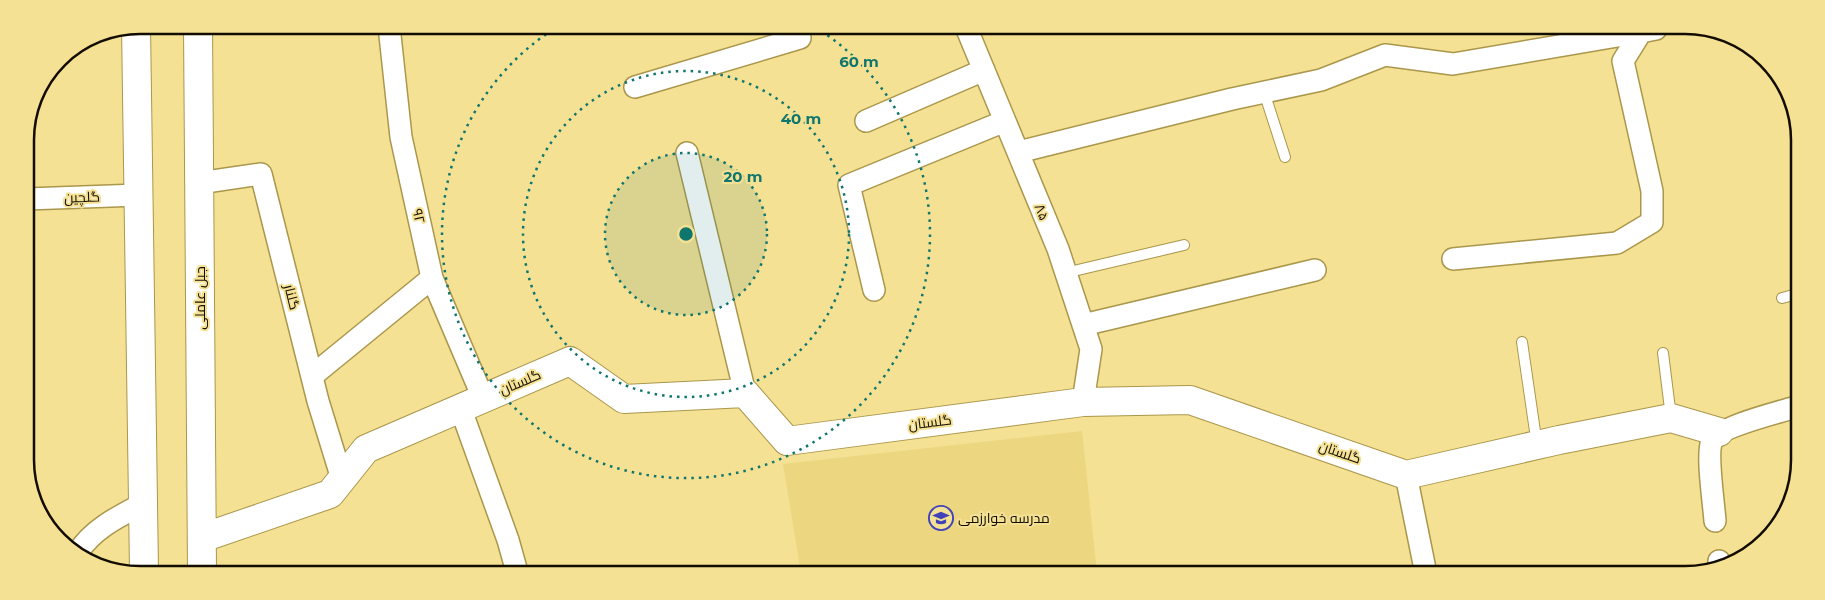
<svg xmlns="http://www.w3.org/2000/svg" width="1825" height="600" font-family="Montserrat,Cairo,sans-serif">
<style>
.built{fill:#ecd680}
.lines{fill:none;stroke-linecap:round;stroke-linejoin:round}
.lane-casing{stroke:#aa974b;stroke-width:12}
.street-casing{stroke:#aa974b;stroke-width:24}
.secondary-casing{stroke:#aa974b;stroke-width:30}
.lane{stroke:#fff;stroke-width:10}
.street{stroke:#fff;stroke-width:21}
.secondary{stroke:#fff;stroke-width:28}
.ring{fill:none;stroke:#0f766e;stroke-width:2.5;stroke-dasharray:2.5 5}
.labels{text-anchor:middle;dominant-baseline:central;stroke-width:4;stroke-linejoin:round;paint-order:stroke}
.street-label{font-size:14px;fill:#130d00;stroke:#f5e194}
.poi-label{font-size:14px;fill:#130d00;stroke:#f5e194;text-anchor:start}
.rim{fill:none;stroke:#130d00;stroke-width:2.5}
.centre{fill:#0f766e;stroke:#f5e194;stroke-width:2.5}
.ring-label{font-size:15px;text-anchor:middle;font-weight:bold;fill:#0f766e;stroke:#f5e194;stroke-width:4;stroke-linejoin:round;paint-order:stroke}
</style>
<rect width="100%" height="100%" fill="#f5e194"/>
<!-- built -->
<path class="built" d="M 1082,431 L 1097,573 L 801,573 L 783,464 Z"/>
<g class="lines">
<defs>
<path id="lane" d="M 1264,92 L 1285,157
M 1065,273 L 1184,245
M 1782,298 L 1797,294
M 1522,342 L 1537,445
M 1663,353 L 1671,417"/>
<path id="street" d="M 389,26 L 401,137 L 432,278 L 483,398
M 966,27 L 1058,249 L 1091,349 L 1083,402
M 635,87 L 800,38 L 795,27
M 866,121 L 984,70
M 1018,152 L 1232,99 L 1321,80 L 1385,55 L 1453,64 L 1641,32
M 687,153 L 745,393
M 199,183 L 261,174 L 318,401 L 342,479
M 26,199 L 139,195
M 1453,259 L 1617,243 L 1652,222 L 1652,191 L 1623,61 L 1641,32 L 1656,29
M 874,290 L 849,185 L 1005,121
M 1083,325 L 1315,270
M 312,376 L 432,278
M 460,407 L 508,540 L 517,572
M 1406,475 L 1426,574
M 1715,521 C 1714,505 1706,453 1712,441 C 1718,427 1780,412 1796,407
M 79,551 C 94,528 120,516 144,503
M 1719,561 L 1719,564"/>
<path id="secondary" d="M 198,25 L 202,571
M 136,26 L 144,571
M 202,538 L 330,494 L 366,449 L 570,361 L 624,399 L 745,393 L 787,441 L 1083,402 L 1190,400 L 1406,475 L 1559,440 L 1671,418 L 1719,432"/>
</defs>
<!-- lane casing -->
<use href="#lane" class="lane-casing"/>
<!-- street casing -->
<use href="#street" class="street-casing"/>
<!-- secondary casing -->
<use href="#secondary" class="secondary-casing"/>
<!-- lane -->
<use href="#lane" class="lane"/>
<!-- street -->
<use href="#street" class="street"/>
<!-- secondary -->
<use href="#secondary" class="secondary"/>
</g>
<!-- distance rings -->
<circle cx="686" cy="234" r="81" fill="#0f766e" fill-opacity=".12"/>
<g class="ring">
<circle cx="686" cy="234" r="81"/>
<circle cx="686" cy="234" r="163"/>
<path d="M815 27A244 244 0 1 1 557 27"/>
</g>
<!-- icons -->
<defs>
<symbol id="school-ring" viewBox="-11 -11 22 22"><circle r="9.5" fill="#f5e194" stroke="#4144b9" stroke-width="1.5"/><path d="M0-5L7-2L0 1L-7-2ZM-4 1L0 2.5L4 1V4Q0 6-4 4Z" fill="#4144b9"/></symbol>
</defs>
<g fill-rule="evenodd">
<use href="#school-ring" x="927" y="504" width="28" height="28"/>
</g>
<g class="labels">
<!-- street labels -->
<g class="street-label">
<text transform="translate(82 197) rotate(-2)">گلچین</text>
<text transform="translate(1042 212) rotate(68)">۸۵</text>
<text transform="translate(419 216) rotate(77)">۹۲</text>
<text transform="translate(292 297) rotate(76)">گلنار</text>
<text transform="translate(200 298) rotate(-90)">جبل عاملی</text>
<text transform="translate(520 382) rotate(-23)">گلستان</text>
<text transform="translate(930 422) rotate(-7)">گلستان</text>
<text transform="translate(1340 452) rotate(19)">گلستان</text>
</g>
<!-- poi labels -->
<g class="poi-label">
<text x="958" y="518">مدرسه خوارزمی</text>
</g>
</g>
<!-- crop -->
<path d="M0 0H1825V600H0ZM140 34H1685A106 106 0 0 1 1791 140V460A106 106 0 0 1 1685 566H140A106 106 0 0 1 34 460V140A106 106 0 0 1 140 34Z" fill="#f5e194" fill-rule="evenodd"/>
<path class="rim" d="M140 34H1685A106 106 0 0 1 1791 140V460A106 106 0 0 1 1685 566H140A106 106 0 0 1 34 460V140A106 106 0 0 1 140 34Z"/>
<circle cx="686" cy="234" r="8" class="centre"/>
<g class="ring-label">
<text x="859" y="67">60 m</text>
<text x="801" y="124">40 m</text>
<text x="743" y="182">20 m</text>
</g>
</svg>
